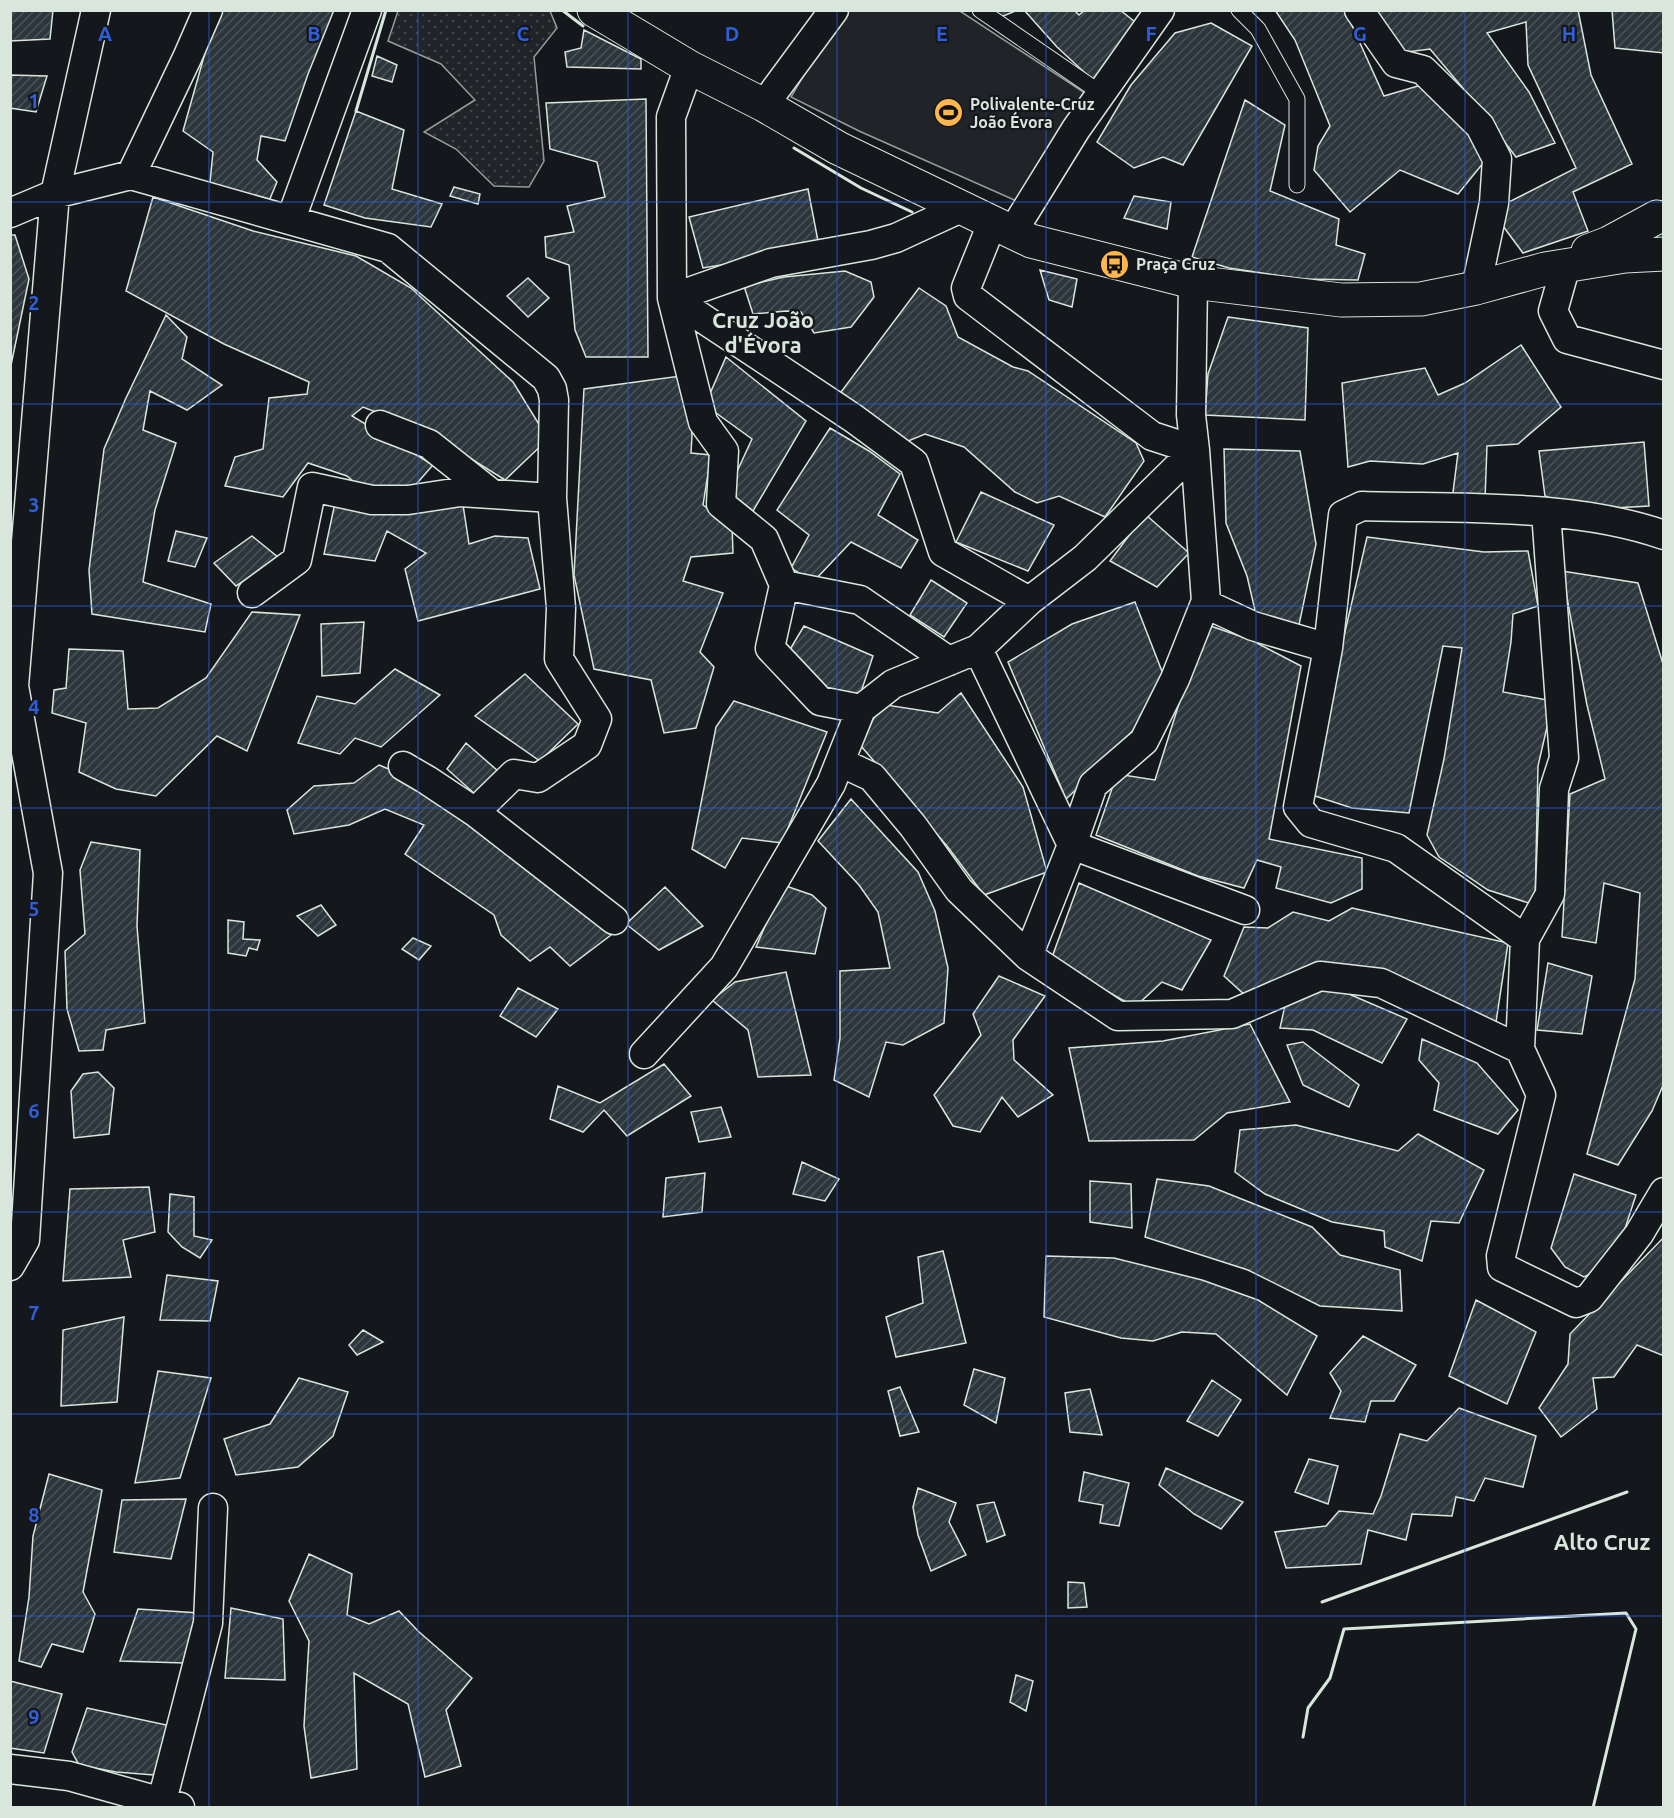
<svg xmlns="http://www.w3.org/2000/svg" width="1674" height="1818" font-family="Ubuntu,sans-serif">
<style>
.grass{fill:#202428;stroke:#939e99;stroke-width:1.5}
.park{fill:url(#park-dots);stroke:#939e99;stroke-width:1.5}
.building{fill:url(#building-hatch);stroke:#d8e6dc;stroke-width:1.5}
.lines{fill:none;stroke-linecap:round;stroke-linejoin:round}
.lane-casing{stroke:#d8e6dc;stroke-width:17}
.street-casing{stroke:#d8e6dc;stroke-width:31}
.secondary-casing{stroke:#d8e6dc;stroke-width:35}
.lane{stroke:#14181c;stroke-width:15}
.street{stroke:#14181c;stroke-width:28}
.secondary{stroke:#14181c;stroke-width:33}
.wall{stroke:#d8e6dc;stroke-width:3}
.grid{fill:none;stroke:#305dd8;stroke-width:1.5;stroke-opacity:0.55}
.labels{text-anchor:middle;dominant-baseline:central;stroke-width:4.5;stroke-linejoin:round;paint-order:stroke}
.poi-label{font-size:16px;font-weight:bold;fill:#d8e6dc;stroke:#14181c;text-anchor:start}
.district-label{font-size:22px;font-weight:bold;fill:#d8e6dc;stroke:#14181c}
.grid-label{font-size:20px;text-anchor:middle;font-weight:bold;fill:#305dd8;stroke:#14181c;stroke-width:4.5;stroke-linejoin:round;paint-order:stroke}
</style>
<defs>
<pattern id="park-dots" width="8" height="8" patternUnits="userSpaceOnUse" patternTransform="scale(1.5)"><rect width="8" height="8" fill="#202428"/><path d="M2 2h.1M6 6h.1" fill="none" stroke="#404447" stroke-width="1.8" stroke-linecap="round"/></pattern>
<pattern id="building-hatch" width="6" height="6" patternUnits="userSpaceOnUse" patternTransform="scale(1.5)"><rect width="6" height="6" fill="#2c363c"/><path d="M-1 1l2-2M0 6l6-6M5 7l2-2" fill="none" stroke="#4a5358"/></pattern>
</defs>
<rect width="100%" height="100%" fill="#14181c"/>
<!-- grass -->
<path class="grass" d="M 842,10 L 960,11 L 1088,95 L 1019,202 L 859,131 L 791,97 Z"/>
<!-- park -->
<path class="park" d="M 398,11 L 550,11 L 557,28 L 534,57 L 544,161 L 529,187 L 494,186 L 456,149 L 424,132 L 475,100 L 441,64 L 388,41 Z"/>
<!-- building -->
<path class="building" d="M 10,10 L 53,10 L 50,39 L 10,41 Z
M 220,10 L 334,10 L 308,74 L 285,141 L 261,136 L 257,160 L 277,182 L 266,208 L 209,192 L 213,152 L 183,131 L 212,28 Z
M 991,10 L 1018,10 L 1001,17 Z
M 1024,10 L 1074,10 L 1079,15 L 1085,10 L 1120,10 L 1144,29 L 1097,84 L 1057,47 Z
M 1275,10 L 1345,10 L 1384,96 L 1421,85 L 1469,131 L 1484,162 L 1458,194 L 1400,170 L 1350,212 L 1314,170 L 1318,146 L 1330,126 L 1295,40 Z
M 1368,10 L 1578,10 L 1591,75 L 1632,164 L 1573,192 L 1588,231 L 1523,253 L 1500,222 L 1503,205 L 1576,168 L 1528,65 L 1526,22 L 1487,33 L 1529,92 L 1555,143 L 1516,157 L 1467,93 L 1430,49 L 1399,53 Z
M 1612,10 L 1664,10 L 1664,53 L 1615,48 Z
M 1211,23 L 1252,46 L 1183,165 L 1163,157 L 1134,168 L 1097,142 L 1131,85 L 1175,33 Z
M 584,30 L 641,59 L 641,69 L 567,67 L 565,52 L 581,48 Z
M 377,56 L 397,65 L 392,82 L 372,76 Z
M 10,75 L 47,76 L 36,112 L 10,108 Z
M 646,99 L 648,357 L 586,357 L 575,330 L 569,265 L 546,257 L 545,237 L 574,232 L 567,206 L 605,197 L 597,162 L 550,149 L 546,103 Z
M 1245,100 L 1285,125 L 1270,191 L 1339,219 L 1336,245 L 1365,254 L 1358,280 L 1302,279 L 1229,268 L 1192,257 Z
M 356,111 L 404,130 L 392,189 L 442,204 L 431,227 L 365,218 L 324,205 Z
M 454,187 L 480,194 L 478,204 L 450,196 Z
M 808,189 L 818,241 L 745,261 L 703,268 L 689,217 Z
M 1134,196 L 1171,202 L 1167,229 L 1124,218 Z
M 153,197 L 253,231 L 356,256 L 411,288 L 513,382 L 548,439 L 505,480 L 430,433 L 363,407 L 352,416 L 433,465 L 411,490 L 371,497 L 347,476 L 308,463 L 283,497 L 225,486 L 235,457 L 263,449 L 269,398 L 307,394 L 309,382 L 224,344 L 126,291 Z
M 10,235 L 15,235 L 29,279 L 10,370 Z
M 1040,270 L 1077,279 L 1072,307 L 1049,300 Z
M 845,271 L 871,282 L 874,297 L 851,327 L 814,333 L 801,312 L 786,311 L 753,314 L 744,286 L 784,277 Z
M 528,278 L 549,298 L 528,317 L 507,296 Z
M 919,288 L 946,306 L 958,337 L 1013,367 L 1028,371 L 1136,443 L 1144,461 L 1105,517 L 1059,496 L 1037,503 L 1015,492 L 964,447 L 925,434 L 906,442 L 841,392 Z
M 166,315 L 187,337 L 182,359 L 222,385 L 187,410 L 150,391 L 143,430 L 176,443 L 155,510 L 143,582 L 211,604 L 205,632 L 92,614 L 89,570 L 104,449 L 126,398 Z
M 1228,317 L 1308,328 L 1305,420 L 1205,415 L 1208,374 Z
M 1521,345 L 1561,407 L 1518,444 L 1487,446 L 1485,499 L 1452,500 L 1458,453 L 1423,464 L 1370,461 L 1348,467 L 1342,383 L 1425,368 L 1438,395 L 1465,383 Z
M 726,357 L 806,421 L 753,511 L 728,491 L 752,439 L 705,405 Z
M 688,375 L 692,435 L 691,453 L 711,455 L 703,505 L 732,526 L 733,553 L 691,557 L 683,581 L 723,593 L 700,652 L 714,667 L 696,728 L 664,733 L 651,680 L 594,669 L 574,575 L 584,389 Z
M 830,428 L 869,451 L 900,474 L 878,515 L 918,540 L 901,568 L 851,542 L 813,582 L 791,568 L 809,535 L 777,510 Z
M 1644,442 L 1649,506 L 1577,510 L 1545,496 L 1539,451 Z
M 1224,449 L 1300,451 L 1316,544 L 1299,625 L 1258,623 L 1247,576 L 1226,523 Z
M 981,492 L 1054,525 L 1028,571 L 956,542 Z
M 335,503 L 463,505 L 469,544 L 495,536 L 528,538 L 540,589 L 418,621 L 405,569 L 426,553 L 387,531 L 375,561 L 324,554 Z
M 1145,514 L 1189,553 L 1157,587 L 1110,561 Z
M 176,531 L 207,538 L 195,567 L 168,561 Z
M 252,536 L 279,558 L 236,586 L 214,563 Z
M 1367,537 L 1484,552 L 1528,551 L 1538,606 L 1513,614 L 1511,642 L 1503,692 L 1553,701 L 1538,766 L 1535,905 L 1488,890 L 1439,857 L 1427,835 L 1444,759 L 1462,648 L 1443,646 L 1409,813 L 1352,808 L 1312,795 L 1321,735 Z
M 1562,571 L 1638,583 L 1664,667 L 1664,1083 L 1652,1111 L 1618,1165 L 1587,1154 L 1635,979 L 1640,893 L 1604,883 L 1596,943 L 1562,937 L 1570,794 L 1605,779 L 1587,705 Z
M 931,580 L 967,603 L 944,637 L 910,615 Z
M 1135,602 L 1163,674 L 1135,728 L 1111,757 L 1066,799 L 1008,662 L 1072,624 Z
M 252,612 L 300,615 L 247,751 L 217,736 L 156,796 L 116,789 L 79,772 L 86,723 L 52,713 L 54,690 L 66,688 L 69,649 L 123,651 L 128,709 L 158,708 L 206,678 Z
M 364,622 L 360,673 L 322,676 L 321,624 Z
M 1199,622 L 1251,640 L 1301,666 L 1269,839 L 1362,858 L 1362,889 L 1331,903 L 1276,888 L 1281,867 L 1257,860 L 1244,888 L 1198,876 L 1096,835 L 1117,774 L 1155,780 L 1188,675 Z
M 804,626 L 873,656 L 858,701 L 808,681 L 789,651 Z
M 395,669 L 440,695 L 381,747 L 355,738 L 340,754 L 298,743 L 317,696 L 355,704 Z
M 525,674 L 578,724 L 540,761 L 475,716 Z
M 961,693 L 1023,787 L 1047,872 L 984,895 L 947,846 L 861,746 L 880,704 L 938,713 Z
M 734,701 L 827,732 L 782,843 L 742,838 L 725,868 L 692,849 L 716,727 Z
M 466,743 L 498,771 L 476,795 L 447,769 Z
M 379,765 L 403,775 L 611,935 L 570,966 L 550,947 L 530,961 L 501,935 L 494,915 L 405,854 L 424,825 L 385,809 L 349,825 L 294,834 L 287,810 L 314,786 L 354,783 Z
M 851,799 L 918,872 L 935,911 L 948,968 L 944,1023 L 903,1045 L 886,1042 L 869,1097 L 834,1080 L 840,1038 L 840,971 L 890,968 L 878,912 L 859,885 L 818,841 Z
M 91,842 L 140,850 L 137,926 L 145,1023 L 106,1030 L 103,1050 L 79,1051 L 67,1009 L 65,951 L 85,934 L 80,870 Z
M 1079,883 L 1211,940 L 1182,990 L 1162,982 L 1135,1007 L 1051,960 Z
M 783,885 L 812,895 L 826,908 L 815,954 L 756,947 Z
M 665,887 L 703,926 L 659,950 L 626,924 Z
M 321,905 L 336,925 L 318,936 L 297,916 Z
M 1352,908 L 1508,943 L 1496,1022 L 1320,963 L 1246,996 L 1224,976 L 1244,927 L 1268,928 L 1293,912 L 1329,921 Z
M 228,920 L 244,922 L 243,939 L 260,940 L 257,950 L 249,948 L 246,956 L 228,953 Z
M 413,938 L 431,946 L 419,960 L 402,949 Z
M 1548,963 L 1592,976 L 1582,1034 L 1537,1030 Z
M 786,972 L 811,1075 L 758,1077 L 748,1030 L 712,1000 L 735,982 Z
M 999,976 L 1045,996 L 1013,1040 L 1014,1060 L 1053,1095 L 1018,1117 L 1002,1097 L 980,1132 L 953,1126 L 934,1095 L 981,1035 L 973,1014 Z
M 1328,985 L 1407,1019 L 1382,1063 L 1313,1030 L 1280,1028 L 1286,1001 Z
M 518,988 L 558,1009 L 536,1037 L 500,1016 Z
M 1250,1024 L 1290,1102 L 1227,1113 L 1194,1140 L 1089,1141 L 1069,1048 L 1163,1041 Z
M 1422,1039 L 1477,1063 L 1518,1110 L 1498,1134 L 1434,1110 L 1439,1083 L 1419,1060 Z
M 1303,1042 L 1359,1085 L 1349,1107 L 1303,1085 L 1287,1045 Z
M 664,1064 L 691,1096 L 627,1136 L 604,1110 L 583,1132 L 550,1119 L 558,1086 L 600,1103 Z
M 98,1072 L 114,1088 L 109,1134 L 74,1138 L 71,1091 L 83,1074 Z
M 721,1107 L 731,1137 L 699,1142 L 691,1112 Z
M 1296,1125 L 1398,1151 L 1418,1134 L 1484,1170 L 1459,1223 L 1431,1221 L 1422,1261 L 1385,1247 L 1384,1231 L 1332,1222 L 1265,1194 L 1235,1172 L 1240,1130 Z
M 802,1162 L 839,1179 L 825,1201 L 793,1194 Z
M 705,1173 L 702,1212 L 663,1217 L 666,1178 Z
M 1574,1174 L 1636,1195 L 1614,1262 L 1584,1277 L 1565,1267 L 1551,1248 Z
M 1157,1179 L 1209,1186 L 1312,1227 L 1340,1255 L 1400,1270 L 1402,1311 L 1320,1306 L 1248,1270 L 1145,1237 Z
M 1090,1181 L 1131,1184 L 1132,1228 L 1090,1222 Z
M 149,1187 L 155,1232 L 123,1240 L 131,1277 L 63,1281 L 70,1189 Z
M 170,1194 L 194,1197 L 194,1236 L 212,1240 L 200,1258 L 182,1247 L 168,1232 Z
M 1664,1237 L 1664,1356 L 1637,1345 L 1614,1377 L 1593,1378 L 1597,1409 L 1561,1437 L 1539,1408 L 1568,1364 L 1570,1334 Z
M 943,1251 L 966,1343 L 896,1357 L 886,1317 L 923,1303 L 918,1257 Z
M 1046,1256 L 1114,1258 L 1202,1280 L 1258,1300 L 1317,1336 L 1287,1395 L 1216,1334 L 1182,1332 L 1153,1341 L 1121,1338 L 1044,1317 Z
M 167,1275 L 218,1281 L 210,1321 L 160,1320 Z
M 1476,1300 L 1536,1332 L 1507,1404 L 1449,1376 Z
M 124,1317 L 117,1402 L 61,1406 L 63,1330 Z
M 363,1330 L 383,1342 L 357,1355 L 349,1345 Z
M 1363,1336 L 1416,1365 L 1394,1401 L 1371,1401 L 1365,1422 L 1330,1418 L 1341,1391 L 1330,1373 Z
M 974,1369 L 1005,1378 L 996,1423 L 964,1405 Z
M 158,1371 L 211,1378 L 180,1478 L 135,1483 Z
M 299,1378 L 348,1392 L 333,1436 L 298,1467 L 236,1475 L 224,1439 L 270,1424 Z
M 1212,1380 L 1241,1400 L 1218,1436 L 1187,1421 Z
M 900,1387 L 919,1432 L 900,1436 L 888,1391 Z
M 1090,1389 L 1102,1435 L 1070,1432 L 1065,1393 Z
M 1459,1408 L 1536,1436 L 1523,1487 L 1485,1478 L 1474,1501 L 1456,1497 L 1452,1516 L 1412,1514 L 1406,1540 L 1368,1530 L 1361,1564 L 1286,1568 L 1275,1532 L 1326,1526 L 1339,1511 L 1373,1514 L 1381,1496 L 1400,1434 L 1427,1441 Z
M 1309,1459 L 1338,1466 L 1328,1504 L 1295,1492 Z
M 1166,1468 L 1243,1502 L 1221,1529 L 1194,1514 L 1159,1485 Z
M 1084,1472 L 1129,1483 L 1119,1526 L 1100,1523 L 1103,1505 L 1079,1501 Z
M 49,1474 L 102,1490 L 83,1592 L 95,1614 L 83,1652 L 52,1644 L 41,1667 L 19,1661 L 29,1597 L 33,1536 Z
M 918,1488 L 956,1503 L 949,1522 L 966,1555 L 931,1571 L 918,1535 L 913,1507 Z
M 186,1499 L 171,1559 L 114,1552 L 122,1500 Z
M 994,1502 L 1005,1535 L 987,1542 L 977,1505 Z
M 309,1554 L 352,1574 L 347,1615 L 369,1624 L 399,1611 L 418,1631 L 472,1678 L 446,1710 L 461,1766 L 425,1777 L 408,1704 L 354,1673 L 357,1769 L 311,1778 L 304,1726 L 309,1641 L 289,1601 Z
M 1068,1582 L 1084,1583 L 1087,1607 L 1068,1608 Z
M 231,1608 L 283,1619 L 285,1680 L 225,1678 Z
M 138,1609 L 199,1613 L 184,1663 L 120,1661 Z
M 1016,1675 L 1033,1681 L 1026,1711 L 1010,1702 Z
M 10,1681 L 62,1694 L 44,1753 L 10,1748 Z
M 87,1708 L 171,1726 L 154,1775 L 116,1772 L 79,1765 L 72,1752 Z"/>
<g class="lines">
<defs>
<path id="lane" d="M 980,10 L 1102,94
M 1239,10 L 1258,29 L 1297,99 L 1297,185"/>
<path id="street" d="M 1359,10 L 1396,63 L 1423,70 L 1480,126 L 1497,159 L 1494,203 L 1476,288
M 689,67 L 671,117 L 672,298 L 771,263 L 871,245 L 896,238 L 961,208
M 764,105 L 834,10
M 131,175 L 187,58 L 208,10
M 10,213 L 55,194 L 131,175 L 388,248 L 546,378 L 552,389 L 554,400 L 552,498 L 561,608 L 559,659 L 597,719 L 587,745 L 538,778 L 514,774 L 475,812 L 427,780 L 403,766
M 291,219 L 367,10
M 1013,231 L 1076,129 L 1160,10
M 1566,265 L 1553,311 L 1567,339 L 1664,365
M 1193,282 L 1191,415 L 1195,450 L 1206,601 L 1175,679 L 1144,741 L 1093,785 L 1072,845 L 1245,910
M 672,298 L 703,422 L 724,451 L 721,504 L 764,539 L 784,585 L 860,600 L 949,661
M 672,298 L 853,418 L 914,463 L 943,552 L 1029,601
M 380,425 L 429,444 L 492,494
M 1664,535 C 1573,503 1458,509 1362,506 L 1343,515 L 1328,648 L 1298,807 L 1311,823 L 1396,848 L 1525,939 L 1520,1049 L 1541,1095 L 1501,1256 L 1502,1267 L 1576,1303 L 1589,1298 L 1639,1234 L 1664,1192
M 784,585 L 770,648 L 820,701 L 861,709
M 252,593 L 297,560 L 312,487 L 372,500 L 408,500 L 460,492 L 552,498
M 1206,601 L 1210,606 L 1253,626 L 1328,648
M 978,649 L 1072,845 L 1028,956 L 1118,1016 L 1232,1014 L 1320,976 L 1381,983 L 1520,1049
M 10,690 L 14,686 L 55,194 L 96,10
M 840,762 L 872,777 L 913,826 L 959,890 L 1028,956
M 475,812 L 614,920
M 1525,939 L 1550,894 L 1554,789 L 1564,758 L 1546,512
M 644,1054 L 724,967 L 831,784 L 861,709 L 893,684 L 978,649 L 1029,601 L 1085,558 L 1195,450 L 1152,436 L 968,296 L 966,288 L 993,221
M 10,1266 L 25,1240 L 48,873 L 14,686
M 10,1769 L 69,1776 L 180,1807
M 162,1801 L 208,1623 L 213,1508"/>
<path id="secondary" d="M 594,10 L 689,67 L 764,105 L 838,148 L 1031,241 L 1193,282 L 1341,300 L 1421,299 L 1476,288 L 1545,269 L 1625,256 L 1664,254
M 1588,251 L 1609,243 L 1657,217"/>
</defs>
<!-- lane casing -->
<use href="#lane" class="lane-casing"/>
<!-- street casing -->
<use href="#street" class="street-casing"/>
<!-- secondary casing -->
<use href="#secondary" class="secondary-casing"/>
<!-- lane -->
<use href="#lane" class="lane"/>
<!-- street -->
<use href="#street" class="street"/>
<!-- secondary -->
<use href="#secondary" class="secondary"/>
<!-- wall -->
<path class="wall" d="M 562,10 L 583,26
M 356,111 L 386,10
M 794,148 L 861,188 L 912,212
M 1322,1602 L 1627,1492
M 1303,1737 L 1308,1708 L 1330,1678 L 1344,1629 L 1626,1613 L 1636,1629 L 1593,1808"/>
</g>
<!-- grid -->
<path class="grid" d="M 209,10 L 209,1808M 418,10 L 418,1808M 628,10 L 628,1808M 837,10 L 837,1808M 1046,10 L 1046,1808M 1256,10 L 1256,1808M 1465,10 L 1465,1808M 10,202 L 1664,202M 10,404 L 1664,404M 10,606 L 1664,606M 10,808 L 1664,808M 10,1010 L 1664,1010M 10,1212 L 1664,1212M 10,1414 L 1664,1414M 10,1616 L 1664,1616"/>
<!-- icons -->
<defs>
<symbol id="stadium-disc" viewBox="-11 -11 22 22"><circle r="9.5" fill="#ffb74d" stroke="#14181c"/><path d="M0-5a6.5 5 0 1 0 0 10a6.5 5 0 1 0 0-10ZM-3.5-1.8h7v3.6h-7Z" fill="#111"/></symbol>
<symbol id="bus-disc" viewBox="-11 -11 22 22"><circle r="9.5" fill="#ffb74d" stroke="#14181c"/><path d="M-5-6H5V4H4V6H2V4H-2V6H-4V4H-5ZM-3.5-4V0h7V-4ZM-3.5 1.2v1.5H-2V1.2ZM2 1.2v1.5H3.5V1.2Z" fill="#111"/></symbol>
</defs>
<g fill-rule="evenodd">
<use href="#stadium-disc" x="932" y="96" width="33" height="33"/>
<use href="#bus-disc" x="1098" y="248" width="33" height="33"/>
</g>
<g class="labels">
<!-- poi labels -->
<g class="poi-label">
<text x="970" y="104">Polivalente-Cruz<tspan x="970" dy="18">João Évora</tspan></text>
<text x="1136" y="264">Praça Cruz</text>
</g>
<!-- district labels -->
<g class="district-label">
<text x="763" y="319">Cruz João<tspan x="763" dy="25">d'Évora</tspan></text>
<text x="1602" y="1541">Alto Cruz</text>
</g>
</g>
<g class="grid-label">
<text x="105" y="41">A</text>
<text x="314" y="41">B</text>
<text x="523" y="41">C</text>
<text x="732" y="41">D</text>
<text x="942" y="41">E</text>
<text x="1151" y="41">F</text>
<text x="1360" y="41">G</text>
<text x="1569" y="41">H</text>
<text x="34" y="108">1</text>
<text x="34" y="310">2</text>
<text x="34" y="512">3</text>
<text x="34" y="714">4</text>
<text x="34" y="916">5</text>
<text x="34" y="1118">6</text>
<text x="34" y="1320">7</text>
<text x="34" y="1522">8</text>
<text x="34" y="1724">9</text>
</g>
<!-- border -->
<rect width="1674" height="1818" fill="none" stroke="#d8e6dc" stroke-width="24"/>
</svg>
